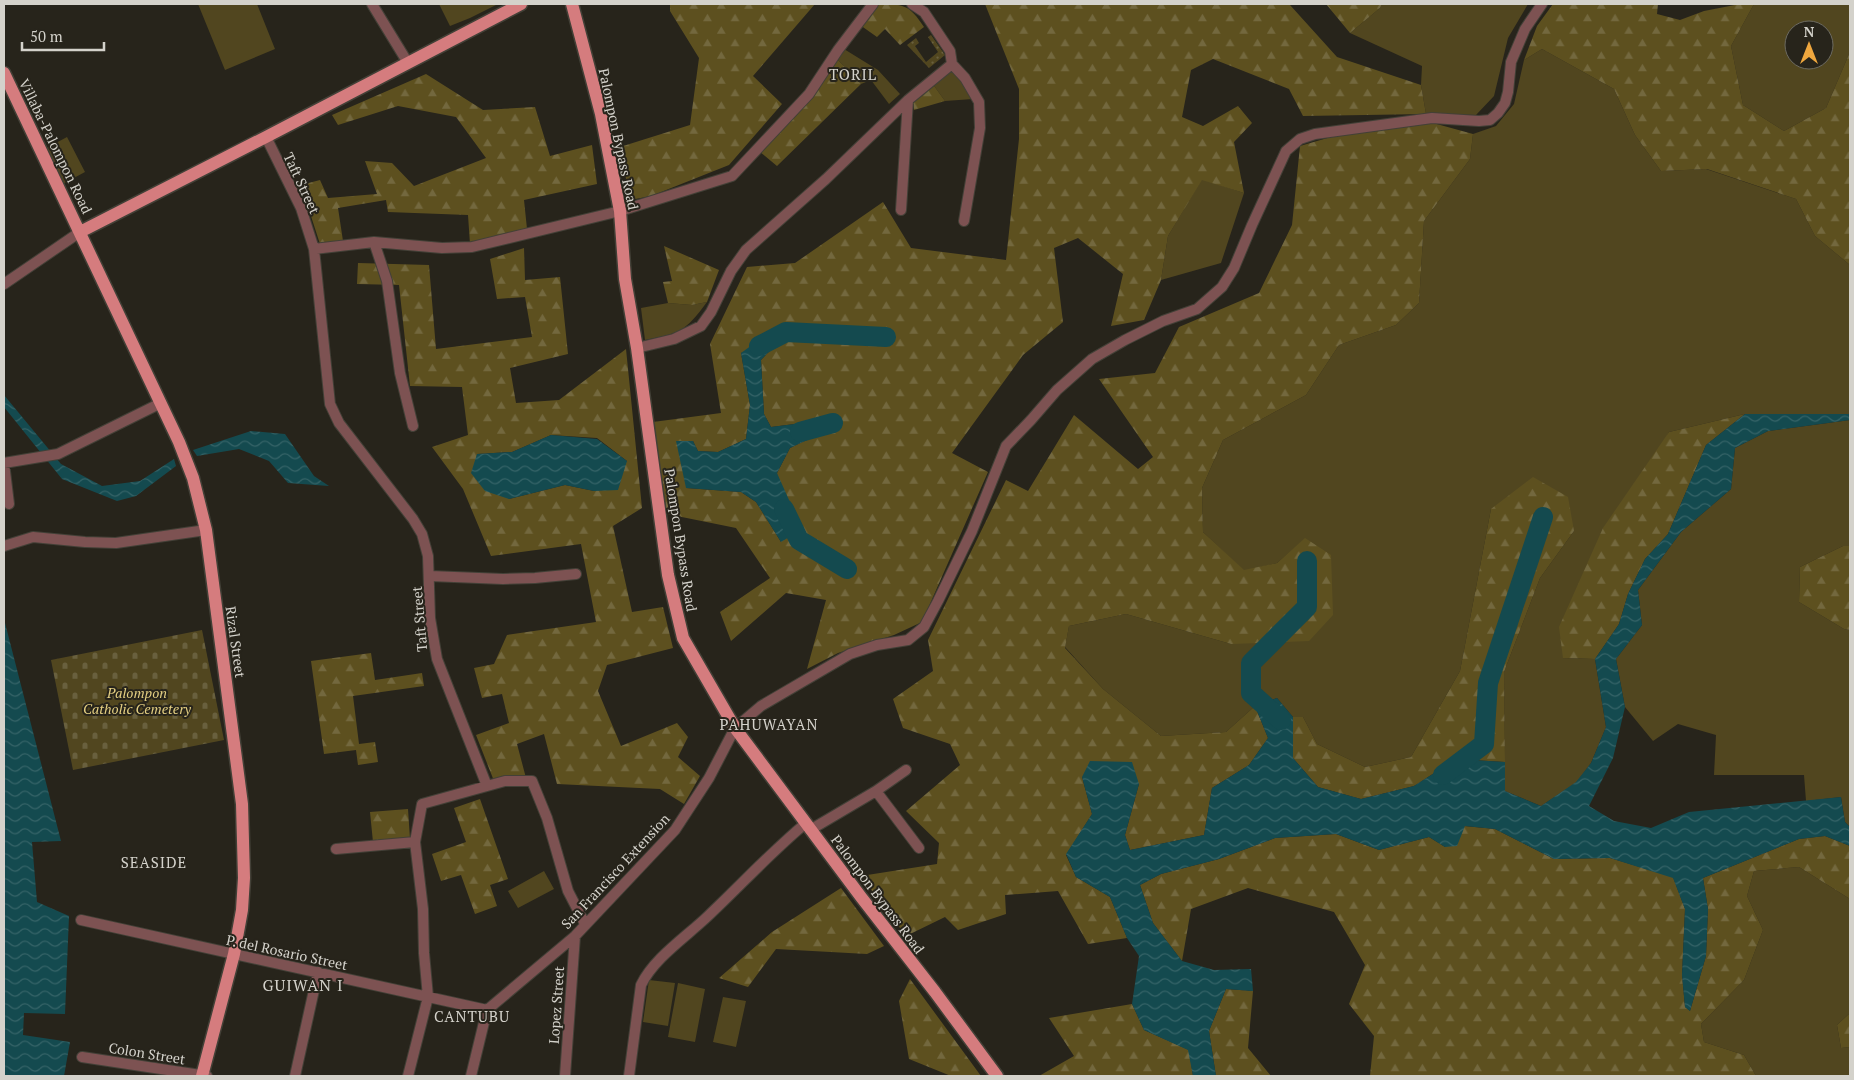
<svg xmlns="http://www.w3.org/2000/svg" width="1854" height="1080" font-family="'PT Serif',serif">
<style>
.grass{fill:#51461f;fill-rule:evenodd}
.forest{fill:url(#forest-firs);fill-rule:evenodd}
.cemetery{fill:url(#cemetery-stones)}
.garden{fill:url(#garden-dots)}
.water{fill:url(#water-waves)}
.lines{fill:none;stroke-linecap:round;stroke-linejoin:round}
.river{stroke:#144a4f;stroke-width:20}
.street-casing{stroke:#434037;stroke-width:12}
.primary-casing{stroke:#434037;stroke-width:15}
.street{stroke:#7d5252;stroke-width:10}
.primary{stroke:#d57c7e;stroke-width:12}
.labels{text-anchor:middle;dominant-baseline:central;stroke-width:4;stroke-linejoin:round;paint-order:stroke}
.street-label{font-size:14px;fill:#d4d2cb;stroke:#27241b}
.park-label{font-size:14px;font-style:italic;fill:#e4cf82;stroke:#27241b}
.neighbourhood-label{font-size:15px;letter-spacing:1px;fill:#d4d2cb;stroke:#27241b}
.quarter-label{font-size:16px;letter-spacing:1px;fill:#d4d2cb;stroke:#27241b}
</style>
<defs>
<pattern id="forest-firs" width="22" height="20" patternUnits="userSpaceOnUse" patternTransform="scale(1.25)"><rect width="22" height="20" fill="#5d501f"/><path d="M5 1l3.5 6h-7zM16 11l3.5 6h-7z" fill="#73683e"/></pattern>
<pattern id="cemetery-stones" width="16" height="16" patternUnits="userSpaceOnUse" patternTransform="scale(1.25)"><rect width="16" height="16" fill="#51461f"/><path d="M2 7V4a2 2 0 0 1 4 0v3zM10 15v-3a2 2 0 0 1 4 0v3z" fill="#69603e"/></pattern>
<pattern id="garden-dots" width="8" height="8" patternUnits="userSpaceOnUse" patternTransform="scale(1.25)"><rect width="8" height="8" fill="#51461f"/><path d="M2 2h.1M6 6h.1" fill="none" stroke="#69603e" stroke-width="1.8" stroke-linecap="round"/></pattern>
<pattern id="water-waves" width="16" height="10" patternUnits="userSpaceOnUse" patternTransform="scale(1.25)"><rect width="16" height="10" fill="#144a4f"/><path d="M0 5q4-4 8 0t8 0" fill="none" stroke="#356367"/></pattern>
</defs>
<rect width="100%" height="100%" fill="#27241b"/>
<!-- grass -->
<path class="grass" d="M 198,4 L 257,4 L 275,49 L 225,70 Z
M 439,4 L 498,4 L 470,18 L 450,26 Z
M 1382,4 L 1528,4 L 1508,38 L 1494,96 L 1476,115 L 1426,114 L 1421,85 L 1422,66 L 1350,33 L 1380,8 Z
M 1754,4 L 1850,4 L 1850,52 L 1826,108 L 1784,131 L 1743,105 L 1731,46 ZM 1794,30 L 1824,30 L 1824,60 L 1794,60 Z
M 844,49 L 878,70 L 900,94 L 889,104 L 871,80 L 861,84 L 837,59 Z
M 1542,49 L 1614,89 L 1635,135 L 1661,171 L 1706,169 L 1796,199 L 1815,236 L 1850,265 L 1850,414 L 1745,414 L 1669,432 L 1563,658 L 1595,659 L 1606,727 L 1591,763 L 1576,783 L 1541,806 L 1505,791 L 1504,672 L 1540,578 L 1574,531 L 1491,509 L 1460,671 L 1411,757 L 1365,767 L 1317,744 L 1303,717 L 1293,717 L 1277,698 L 1255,706 L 1226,732 L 1161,736 L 1103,689 L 1065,647 L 1069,626 L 1126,614 L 1231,644 L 1305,539 L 1277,563 L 1244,571 L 1203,532 L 1202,488 L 1223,440 L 1306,395 L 1339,345 L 1396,325 L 1419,303 L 1424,221 L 1470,159 L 1473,134 L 1496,126 L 1514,104 L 1524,60 Z
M 950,71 L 957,72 L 973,99 L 945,101 L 932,83 Z
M 67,137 L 85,172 L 59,186 L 41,151 Z
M 1202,179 L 1244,193 L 1221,263 L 1161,280 L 1168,236 Z
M 707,302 C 685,332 680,333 645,340 L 641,308 L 668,303 L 692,305 Z
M 1850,420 L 1850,546 L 1843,546 L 1800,567 L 1799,602 L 1844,629 L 1850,630 L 1850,827 L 1845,822 L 1841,797 L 1806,801 L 1804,775 L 1714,775 L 1716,735 L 1678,724 L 1653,741 L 1625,707 L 1616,659 L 1642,625 L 1638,590 L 1681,532 L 1731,489 L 1735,448 L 1768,431 Z
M 1799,867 L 1850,899 L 1850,1013 L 1837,1025 L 1841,1048 L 1850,1047 L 1850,1076 L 1756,1076 L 1744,1055 L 1704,1042 L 1701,1024 L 1744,980 L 1763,930 L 1747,896 L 1754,871 Z
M 544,871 L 554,889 L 518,908 L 508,891 Z
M 649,980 L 675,983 L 668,1026 L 643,1022 Z
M 678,983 L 705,989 L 695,1042 L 668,1037 Z
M 723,997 L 746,1001 L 736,1047 L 713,1042 Z"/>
<!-- forest -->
<path class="forest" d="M 670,4 L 815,4 L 753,76 L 782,104 L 729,165 L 651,196 L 630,200 L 620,147 L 690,125 L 699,58 L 670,11 Z
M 877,4 C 903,4 909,4 924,27 L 900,45 L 885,29 L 877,37 L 860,25 Z
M 985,4 L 1291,4 L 1290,5 L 1337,57 L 1421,85 L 1426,114 L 1303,116 L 1289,89 L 1213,59 L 1191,70 L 1182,117 L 1203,126 L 1238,106 L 1252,123 L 1234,142 L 1244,193 L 1202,180 L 1168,236 L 1161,280 L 1144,320 L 1111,326 L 1123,274 L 1078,238 L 1054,248 L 1063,322 L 1023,355 L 952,453 L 988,472 L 922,622 L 894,635 L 838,653 L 807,669 L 826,600 L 786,593 L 731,641 L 720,612 L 770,578 L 736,528 L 667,514 L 653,422 L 721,413 L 710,344 L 747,267 L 795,263 L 883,202 L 911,248 L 1006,260 L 1019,139 L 1019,89 ZM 805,329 L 805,337 L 776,344 L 761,360 L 764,414 L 771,427 L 826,420 L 828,430 L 790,448 L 777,473 L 781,542 L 756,502 L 741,492 L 686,488 L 693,441 L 698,451 L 718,452 L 746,439 L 750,405 L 741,353 Z
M 1326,4 L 1382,4 L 1380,8 L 1350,33 Z
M 1553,4 L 1658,4 L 1657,14 L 1680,20 L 1704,11 L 1740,4 L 1754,4 L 1731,46 L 1743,105 L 1784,131 L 1826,108 L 1850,52 L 1850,155 L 1849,162 L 1850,165 L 1850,265 L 1815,236 L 1796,199 L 1707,169 L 1661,171 L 1635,135 L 1614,89 L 1542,49 L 1524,60 L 1537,26 Z
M 837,59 L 861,84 L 777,166 L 759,151 Z
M 426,74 L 483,110 L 535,107 L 550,156 L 592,145 L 597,184 L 524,200 L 527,229 L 470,244 L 468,215 L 388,212 L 386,200 L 338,208 L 343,241 L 320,244 L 301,185 L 320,180 L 328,198 L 377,194 L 365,161 L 392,163 L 414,186 L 486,158 L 456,117 L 398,106 L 338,125 L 332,115 Z
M 932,83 L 945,101 L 914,110 L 913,100 Z
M 1433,123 L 1473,134 L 1470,159 L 1424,221 L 1419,303 L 1396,325 L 1339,345 L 1306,395 L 1223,440 L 1202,488 L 1203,532 L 1244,570 L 1277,563 L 1305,538 L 1331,555 L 1333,615 L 1309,641 L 1231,644 L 1126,614 L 1069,626 L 1065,648 L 1103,689 L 1161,736 L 1226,732 L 1255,706 L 1268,738 L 1249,765 L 1212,788 L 1204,835 L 1130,850 L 1125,835 L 1139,784 L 1082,777 L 1092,814 L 1066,855 L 1076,877 L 1110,897 L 1127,938 L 1088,944 L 1058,891 L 1005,895 L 1006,914 L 958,930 L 945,917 L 906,936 L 861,876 L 937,864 L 939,843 L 906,811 L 960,765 L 950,744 L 903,728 L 893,699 L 933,671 L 928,640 L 1006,480 L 1028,491 L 1074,415 L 1138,469 L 1153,457 L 1099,379 L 1155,373 L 1179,327 L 1259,293 L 1292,225 L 1300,146 L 1348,132 Z
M 664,246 L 719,270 L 707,302 L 692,305 L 668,303 L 663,282 L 672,281 Z
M 524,248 L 525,280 L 560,277 L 568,354 L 510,368 L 516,403 L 559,400 L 626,349 L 642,508 L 613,526 L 632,612 L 663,607 L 673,648 L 607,665 L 598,691 L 621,746 L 677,723 L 688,737 L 678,757 L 700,776 L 684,804 L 660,789 L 557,784 L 544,734 L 517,744 L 526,778 L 494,781 L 476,735 L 509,723 L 502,694 L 482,698 L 474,668 L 494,664 L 507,635 L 596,622 L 581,544 L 491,556 L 463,489 L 432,447 L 468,435 L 462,387 L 410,386 L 399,285 L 357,284 L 358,263 L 429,265 L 436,349 L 532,337 L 525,297 L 497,299 L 490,259 ZM 551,435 L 597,438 L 627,461 L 594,491 L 565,485 L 509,499 L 477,454 L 512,452 Z
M 1745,414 L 1706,445 L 1668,534 L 1645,559 L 1628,594 L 1619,624 L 1595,659 L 1563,658 L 1559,627 L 1603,528 L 1669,432 Z
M 1533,477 L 1568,497 L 1574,531 L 1540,578 L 1504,672 L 1505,762 L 1456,759 L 1414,786 L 1361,799 L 1318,787 L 1293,758 L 1293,717 L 1303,717 L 1317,744 L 1365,767 L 1411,757 L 1460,671 L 1491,509 Z
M 1843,546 L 1850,546 L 1850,630 L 1844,629 L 1799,602 L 1800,567 Z
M 371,653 L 375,680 L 422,673 L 424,686 L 353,696 L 359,744 L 375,742 L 378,762 L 358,765 L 356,750 L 324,754 L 311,661 Z
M 480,799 L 508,879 L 490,885 L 497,906 L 475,914 L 461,875 L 441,881 L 432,854 L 466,842 L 454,808 Z
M 408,809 L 410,839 L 373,842 L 370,812 Z
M 1464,826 L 1495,829 L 1554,859 L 1610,858 L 1673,877 L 1685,909 L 1682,975 L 1685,1007 L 1690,1011 L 1706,956 L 1708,909 L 1703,878 L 1799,839 L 1825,836 L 1850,846 L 1850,899 L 1799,867 L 1754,871 L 1747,896 L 1763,930 L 1744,980 L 1701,1024 L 1704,1042 L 1744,1055 L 1756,1076 L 1370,1076 L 1374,1036 L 1349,1004 L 1365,965 L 1334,912 L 1248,888 L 1191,909 L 1182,961 L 1153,923 L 1140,885 L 1161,874 L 1219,859 L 1275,838 L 1336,834 L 1379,850 L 1429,837 L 1445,847 Z
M 841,888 L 884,946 L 867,954 L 776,949 L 748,987 L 719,978 L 772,932 Z
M 910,979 L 981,1076 L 951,1076 L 909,1059 L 899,1001 Z
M 1226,989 L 1253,991 L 1248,1048 L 1271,1076 L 1216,1076 L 1209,1031 Z
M 1132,1004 L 1144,1030 L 1189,1050 L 1193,1076 L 1039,1076 L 1074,1056 L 1049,1018 Z
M 1850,1013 L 1850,1047 L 1841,1048 L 1837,1025 Z"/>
<!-- cemetery -->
<path class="cemetery" d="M 202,630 L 224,740 L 73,770 L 51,660 Z"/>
<!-- garden -->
<path class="garden" d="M 931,35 L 945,55 L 929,68 L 907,45 L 916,38 L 919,43 L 915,46 L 926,62 L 938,52 L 928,37 Z"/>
<!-- water -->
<path class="water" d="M 805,329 L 805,337 L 776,344 L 761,360 L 764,414 L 771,427 L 826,420 L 828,430 L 790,448 L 777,473 L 802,529 L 781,542 L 756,502 L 741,492 L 686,488 L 676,441 L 693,441 L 698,451 L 718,452 L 746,439 L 750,405 L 741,353 L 763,337 Z
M 4,395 L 61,464 L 102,486 L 140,481 L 174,459 L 176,466 L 136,496 L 117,501 L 62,479 L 4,407 Z
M 1745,414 L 1850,414 L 1850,420 L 1768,431 L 1735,448 L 1731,489 L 1681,532 L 1638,590 L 1642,625 L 1616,659 L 1625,707 L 1613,758 L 1589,806 L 1614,821 L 1651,828 L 1689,812 L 1841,797 L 1845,822 L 1850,827 L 1850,846 L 1825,836 L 1799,839 L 1703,878 L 1708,909 L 1706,956 L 1690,1011 L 1685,1007 L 1682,975 L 1685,909 L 1673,878 L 1610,858 L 1554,859 L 1495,829 L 1465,826 L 1457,846 L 1445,847 L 1429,837 L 1379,850 L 1336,834 L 1275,838 L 1219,859 L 1161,874 L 1140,885 L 1153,923 L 1182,961 L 1214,970 L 1251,969 L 1253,991 L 1226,989 L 1209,1031 L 1216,1076 L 1193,1076 L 1188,1050 L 1144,1030 L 1132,1004 L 1139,956 L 1127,938 L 1110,897 L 1076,877 L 1066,854 L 1092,814 L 1082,777 L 1090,761 L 1132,762 L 1139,784 L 1125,835 L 1130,850 L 1204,835 L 1212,788 L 1249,765 L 1268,738 L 1255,706 L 1277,698 L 1293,717 L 1293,758 L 1318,787 L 1361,799 L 1414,786 L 1456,759 L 1505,762 L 1505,791 L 1541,806 L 1576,782 L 1591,763 L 1606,727 L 1595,659 L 1619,624 L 1628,594 L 1645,559 L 1668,534 L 1706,445 Z
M 251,431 L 285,434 L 314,476 L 329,486 L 288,483 L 269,461 L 239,449 L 197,456 L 193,450 Z
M 551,435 L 597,439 L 627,461 L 618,490 L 594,491 L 565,485 L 509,499 L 485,491 L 471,473 L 477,454 L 512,452 Z
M 4,619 L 61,841 L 32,842 L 37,902 L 69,916 L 65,1014 L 24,1013 L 23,1035 L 70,1042 L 64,1076 L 4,1076 Z"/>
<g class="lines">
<!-- river -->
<path class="river" d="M 759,346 L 786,332 L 886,337
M 800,432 L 833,423
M 784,509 L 799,540 L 847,569
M 1281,720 L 1251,693 L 1251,663 L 1307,607 L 1307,561
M 1443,775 L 1484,744 L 1488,683 L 1543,517"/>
<defs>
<path id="street" d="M 372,4 L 408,63
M 912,4 L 924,12 L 950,51 L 952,64 L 965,78 L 979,102 L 980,128 L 964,221
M 266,137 L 301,208 L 314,249 L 330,404 L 339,423 L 413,519 L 422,534 L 428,556 L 430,618 L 437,659 L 487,786 L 422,804 L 415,842 L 423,909 L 424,953 L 428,997 L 408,1076
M 901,210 L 908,100
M 374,242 L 387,281 L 400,373 L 413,426
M 314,249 L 374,242 L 442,248 L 472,247 L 620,211 L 732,176 L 809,94 L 838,50 L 873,4
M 4,284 L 80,232
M 637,348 L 674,339 L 701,326 L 711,312 L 731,271 L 746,250 L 826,179 L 908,100 L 952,64
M 9,504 L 4,463 L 58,454 L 161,403
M 4,546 L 33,537 L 85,542 L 116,543 L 206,530
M 430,576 L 503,579 L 535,578 L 576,574
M 487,786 L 505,781 L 532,781 L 547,818 L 568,891 L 585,924
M 876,791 L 919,848
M 810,830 L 876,791 L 906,770
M 336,849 L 415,842
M 81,920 L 487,1010
M 487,1010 L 575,936 L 675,830 L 709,778 L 735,728 L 761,706 L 850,654 L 877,645 L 908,640 L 924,627 L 938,601 L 972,531 L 1006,446 L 1031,420 L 1057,390 L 1092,359 L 1125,340 L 1163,321 L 1197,309 L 1222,287 L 1234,268 L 1252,225 L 1286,151 L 1300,139 L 1315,134 L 1432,118 L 1479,121 L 1490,120 L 1498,113 L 1505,103 L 1508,92 L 1511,62 L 1525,29 L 1542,4
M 82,1057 L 207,1076
M 295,1076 L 318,972
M 471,1076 L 487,1010
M 565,1076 L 575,936
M 629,1076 L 641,985 C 654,958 686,937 708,916 C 741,885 771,852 806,823"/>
<path id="primary" d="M 572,4 L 601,114 L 620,211 L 625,279 L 637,348 L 668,575 L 683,638 L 735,728 L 861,897 L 935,992 L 997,1076
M 4,73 L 179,442 L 193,478 L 206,530 L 242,804 L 244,878 L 242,910 L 234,954 L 202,1076
M 80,232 L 266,137 L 521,4"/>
</defs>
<!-- street casing -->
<use href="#street" class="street-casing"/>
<!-- primary casing -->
<use href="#primary" class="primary-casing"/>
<!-- street -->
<use href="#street" class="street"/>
<!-- primary -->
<use href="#primary" class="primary"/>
</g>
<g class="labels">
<!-- street labels -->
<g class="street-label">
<text transform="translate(619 139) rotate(78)">Palompon Bypass Road</text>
<text transform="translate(56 146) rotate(64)">Villaba-Palompon Road</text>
<text transform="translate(302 183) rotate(65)">Taft Street</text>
<text transform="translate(681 540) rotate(81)">Palompon Bypass Road</text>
<text transform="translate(419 619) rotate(-95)">Taft Street</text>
<text transform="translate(236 642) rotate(82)">Rizal Street</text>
<text transform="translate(615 871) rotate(-47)">San Francisco Extension</text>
<text transform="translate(878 894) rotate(53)">Palompon Bypass Road</text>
<text transform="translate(287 952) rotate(12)">P. del Rosario Street</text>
<text transform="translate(556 1005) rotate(-86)">Lopez Street</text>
<text transform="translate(147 1053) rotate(9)">Colon Street</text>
</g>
<!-- park labels -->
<g class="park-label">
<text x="137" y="692">Palompon<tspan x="137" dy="16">Catholic Cemetery</tspan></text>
</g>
<!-- neighbourhood labels -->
<g class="neighbourhood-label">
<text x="853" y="74">TORIL</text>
<text x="769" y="724">PAHUWAYAN</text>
<text x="154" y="862">SEASIDE</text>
<text x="472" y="1016">CANTUBU</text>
</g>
<!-- quarter labels -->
<g class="quarter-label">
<text x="303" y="985">GUIWAN I</text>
</g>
</g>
<!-- border -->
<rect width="1854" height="1080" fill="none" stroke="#d4d2cb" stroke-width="10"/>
<!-- north arrow -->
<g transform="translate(1809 45)"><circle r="24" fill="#27241b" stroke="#6c6a61"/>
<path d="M0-4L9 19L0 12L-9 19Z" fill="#efa73e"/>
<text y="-8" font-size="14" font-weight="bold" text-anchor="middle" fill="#d4d2cb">N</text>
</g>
<!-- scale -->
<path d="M22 42v8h82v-8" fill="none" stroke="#d4d2cb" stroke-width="2.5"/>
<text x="30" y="42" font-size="15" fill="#d4d2cb" stroke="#27241b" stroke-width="4" paint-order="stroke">50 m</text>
</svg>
